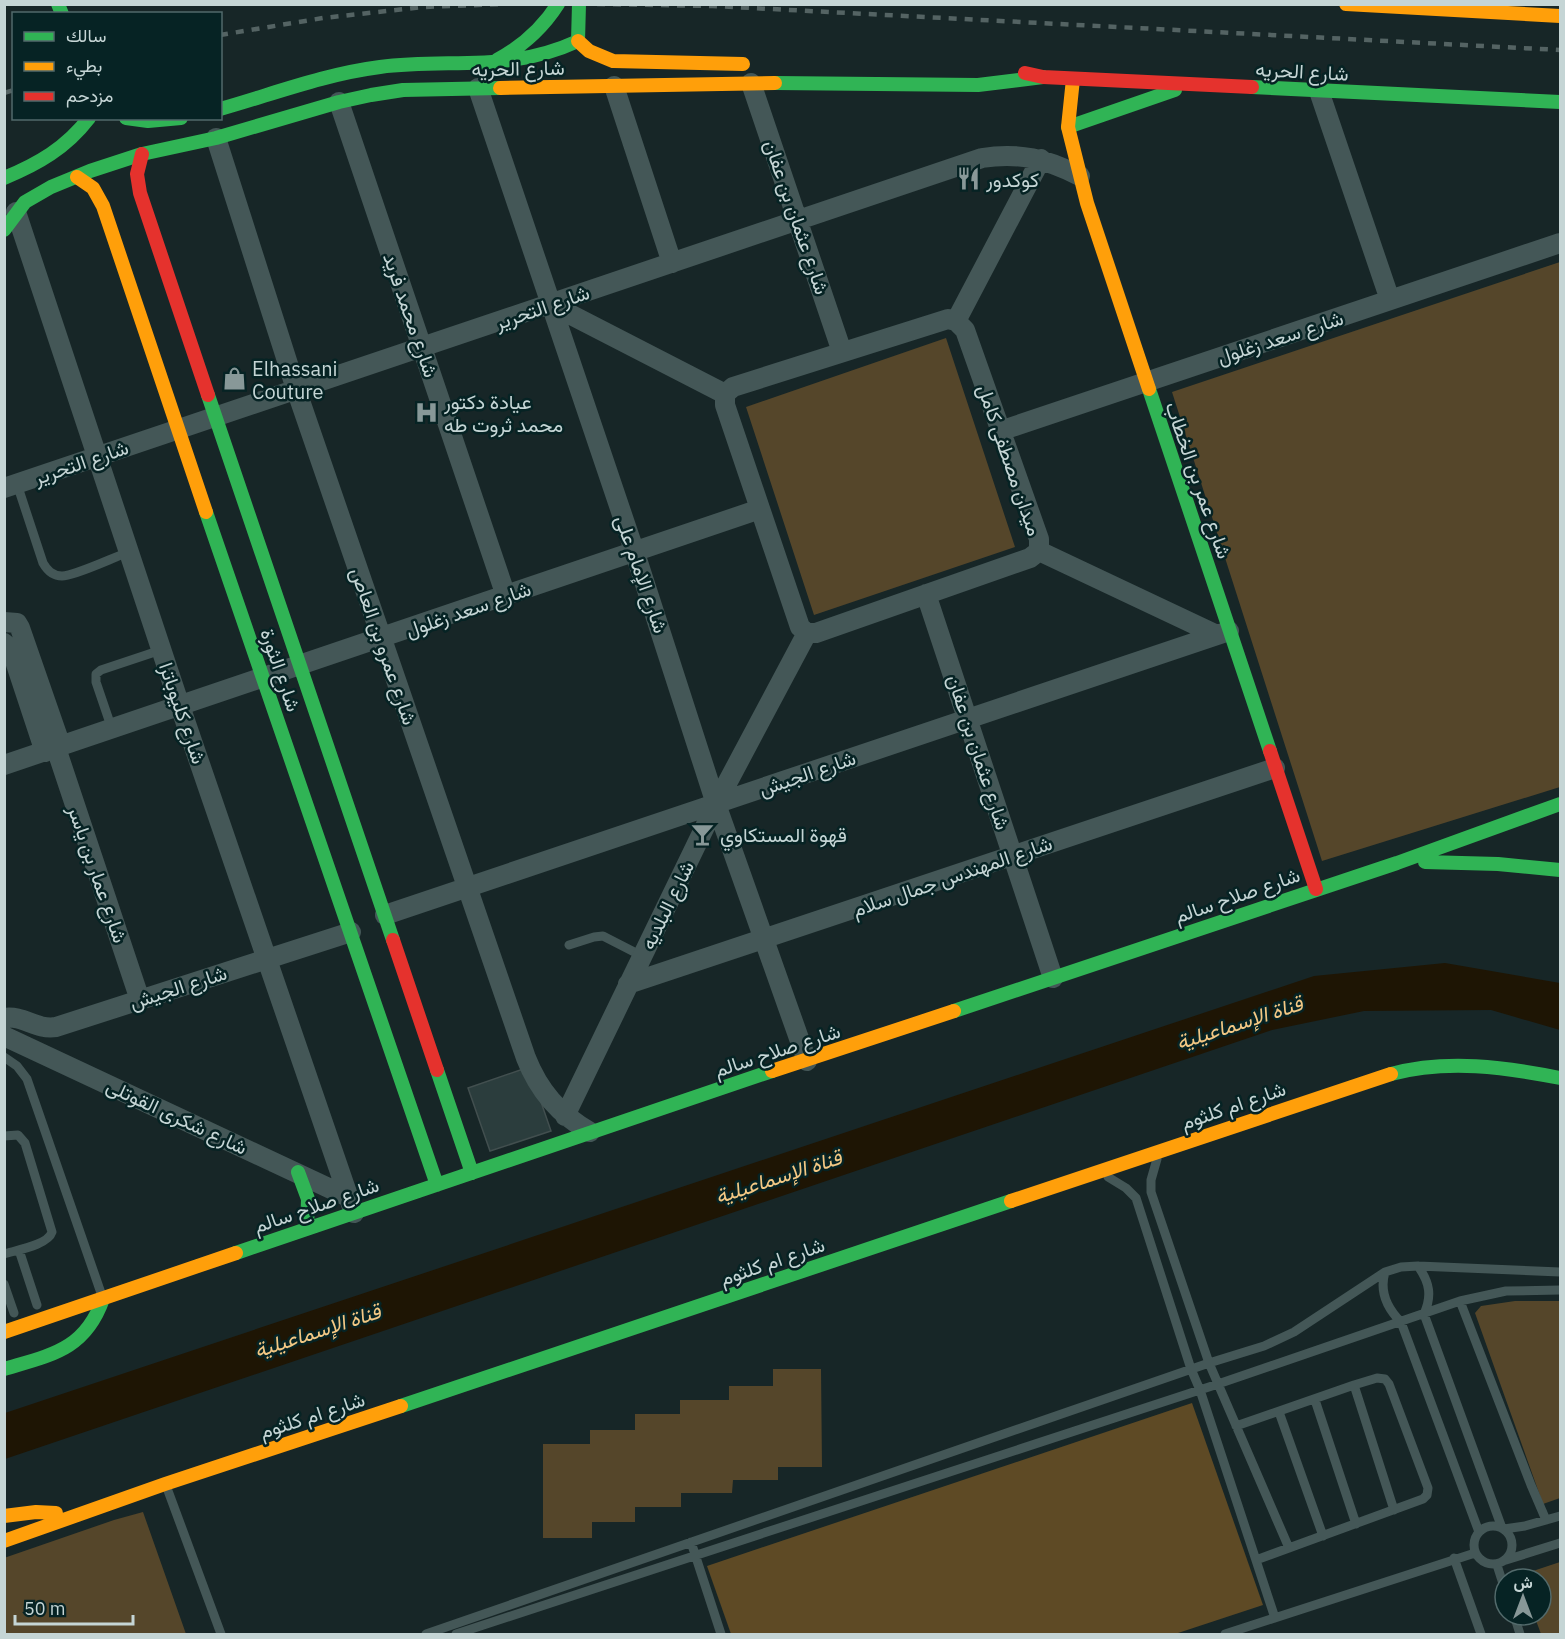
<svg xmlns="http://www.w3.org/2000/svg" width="1565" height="1639" font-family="'IBM Plex Sans',Vazirmatn,sans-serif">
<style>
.green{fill:#55462a}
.forest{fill:#5e4a25}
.water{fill:#1e1504}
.building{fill:#2b3d3d;stroke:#424f4f;stroke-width:1.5}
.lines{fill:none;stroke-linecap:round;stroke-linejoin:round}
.lane{stroke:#445757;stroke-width:9}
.street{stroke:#445757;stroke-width:20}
.fast{stroke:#30b455;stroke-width:14}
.slow{stroke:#ff9f0a;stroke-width:14}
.jam{stroke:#e5322d;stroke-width:14}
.rail{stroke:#546363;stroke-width:4.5;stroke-dasharray:8 8;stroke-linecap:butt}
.labels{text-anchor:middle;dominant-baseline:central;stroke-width:5;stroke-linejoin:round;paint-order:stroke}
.street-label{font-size:20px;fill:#c5d5d5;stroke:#062324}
.poi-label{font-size:20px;fill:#c5d5d5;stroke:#062324;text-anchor:start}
.water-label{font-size:21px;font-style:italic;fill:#f3c884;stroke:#062324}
</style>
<rect width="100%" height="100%" fill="#172627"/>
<!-- green -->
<path class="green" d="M 1560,262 L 1560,787 L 1322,861 L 1172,392 Z
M 946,338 L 1015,547 L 814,615 L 746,407 Z
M 1515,1301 L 1560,1301 L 1560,1498 L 1543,1504 L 1475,1313 L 1481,1306 Z
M 773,1369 L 821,1369 L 822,1467 L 778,1467 L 778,1480 L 733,1480 L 732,1493 L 681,1493 L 681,1507 L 635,1507 L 635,1522 L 592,1522 L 592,1538 L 543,1538 L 543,1444 L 590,1444 L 590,1430 L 635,1430 L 635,1414 L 680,1414 L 680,1400 L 729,1400 L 729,1386 L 773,1386 Z
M 143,1512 L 186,1634 L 5,1634 L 4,1558 L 114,1520 Z
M 1560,1562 L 1560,1634 L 1541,1634 L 1534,1615 L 1541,1615 L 1541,1579 L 1522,1579 L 1521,1575 Z"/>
<!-- forest -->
<path class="forest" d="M 1192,1403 L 1263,1605 L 1175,1634 L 731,1634 L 707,1566 Z"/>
<!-- water -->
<path class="water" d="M 1445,963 L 1560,983 L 1560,1030 L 1491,1010 L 1364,1011 L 1272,1030 L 5,1459 L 5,1413 L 1314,976 Z"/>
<!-- building -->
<path class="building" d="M 529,1067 L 551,1131 L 490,1151 L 468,1088 Z"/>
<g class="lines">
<!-- lane -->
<path class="lane" d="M 17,484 L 43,563 C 47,570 52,576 62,576 C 75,576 114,557 129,552
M 112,729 L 96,682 L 96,674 L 101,670 L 161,650
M 569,945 L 594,937 L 603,936 L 642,956
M 4,1057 L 17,1066 L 27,1079 L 101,1293
M 4,1136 L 18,1135 L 25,1143 L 52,1232 C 48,1245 17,1250 4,1254
M 1157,1159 L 1151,1180 L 1151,1192 L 1209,1363 L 1289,1548
M 1108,1177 L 1126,1188 L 1136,1198 L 1191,1369 L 1200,1390 L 1275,1618
M 19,1250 L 37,1305
M 1418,1266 C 1430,1283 1432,1296 1424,1314 L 1502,1528
M 1385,1272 C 1379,1292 1387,1308 1401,1322 L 1479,1532
M 4,1284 L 14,1313
M 1460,1301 L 1531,1485 L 1546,1520
M 1354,1385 L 1394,1510
M 1315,1400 L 1356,1524
M 1279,1412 L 1323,1536
M 1236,1426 L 1354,1385 L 1377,1378 L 1385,1379 L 1389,1384 L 1428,1488 L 1427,1495 L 1423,1499 L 1256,1560
M 167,1488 L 221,1634
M1474 1545a19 19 0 1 1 38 0a19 19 0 1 1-38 0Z
M 1504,1529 L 1525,1526 L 1560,1516
M 691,1542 L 721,1634
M 1454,1558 L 1481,1634
M 1506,1560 L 1560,1543
M 1497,1565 L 1505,1590
M 1514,1615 L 1520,1634
M 426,1634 L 1209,1363 L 1264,1346 L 1294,1332 L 1385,1272 L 1401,1267 L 1418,1266 L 1560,1272
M 456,1634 L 1218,1384 L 1460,1301 L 1506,1291 L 1560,1290
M 1225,1634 L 1475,1553"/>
<!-- street -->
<path class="street" d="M 751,83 L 842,352
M 614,86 L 672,263
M 478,88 L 635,553 L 716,804 L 807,1061
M 1319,91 L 1390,300
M 339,102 L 506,596
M 216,138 L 296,389 L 526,1058 C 539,1091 559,1114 590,1132
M 16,212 L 180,706 L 354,1213
M 550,304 L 725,394
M 948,319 L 956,321 L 965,330 L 1039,539 L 1039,551 L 1030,558 L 816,633 L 807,633 L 800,627 L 725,405 L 725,394 L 733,387 Z
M 956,321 L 1041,159
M 1000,431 L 1560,243
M 4,488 L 982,158 C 1019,152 1047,159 1080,176
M 1039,551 L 1217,635
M 926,594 L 1053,978
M 4,622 L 17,623 L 20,628 L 61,746
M 4,643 L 11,649 L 45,752
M 56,748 L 140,1000
M 4,765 L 760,509
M 385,915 L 1229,631
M 628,984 L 1275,768
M 4,1018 C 24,1015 35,1030 56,1027 L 351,932
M 4,1036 L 348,1197
M 565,1116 L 716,804 L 807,633"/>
<!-- fast -->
<path class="fast" d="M 58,4 L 62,14
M 578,41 L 579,4
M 497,60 C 523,46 542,29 558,4
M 775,83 L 978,85 L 1043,77
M 1252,87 L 1560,102
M 220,109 C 273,94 325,74 380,67 C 451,58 509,73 578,41
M 126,118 L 148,121 L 181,118
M 1068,127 L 1175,90
M 4,178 C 38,164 66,148 89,118
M 4,230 L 25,202 L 51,187 L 90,171 L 142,154 L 216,138 L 339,102 L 371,95 L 403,90 L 500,88
M 1149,389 L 1270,751
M 208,395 L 393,940
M 206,512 L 437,1185
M 1425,862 L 1498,864 L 1560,870
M 954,1011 L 1397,863 L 1560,804
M 437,1070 L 472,1173
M 1391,1074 C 1447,1059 1505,1067 1560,1078
M 298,1172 L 308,1199 L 307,1228
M 236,1253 L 772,1071
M 4,1369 C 51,1355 85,1350 103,1299
M 401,1406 L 1011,1201"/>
<!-- slow -->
<path class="slow" d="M 1346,4 L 1560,16
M 578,41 L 589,51 L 613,61 L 743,64
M 1073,79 L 1068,127 L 1087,203 L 1149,389
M 500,88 L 775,83
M 77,177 L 93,188 L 103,206 L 206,512
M 772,1071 L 954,1011
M 1011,1201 L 1391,1074
M 4,1332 L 236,1253
M 4,1516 L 36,1512 L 56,1513
M 4,1541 L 165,1484 L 401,1406"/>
<!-- jam -->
<path class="jam" d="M 1025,73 L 1043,77 L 1252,87
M 142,154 L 137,174 L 140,193 L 208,395
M 1270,751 L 1316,889
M 393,940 L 437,1070"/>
<!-- rail -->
<path class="rail" d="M 597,4 L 713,6 L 1560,50
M 220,35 L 323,18 L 423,7 L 505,4
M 4,93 L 14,90"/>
</g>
<!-- icons -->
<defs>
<symbol id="restaurant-bare" viewBox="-9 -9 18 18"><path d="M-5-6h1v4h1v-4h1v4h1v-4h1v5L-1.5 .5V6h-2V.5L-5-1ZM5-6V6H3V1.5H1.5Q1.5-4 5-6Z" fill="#889898" stroke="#062324" stroke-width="2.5" paint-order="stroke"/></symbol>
<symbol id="shop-bare" viewBox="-9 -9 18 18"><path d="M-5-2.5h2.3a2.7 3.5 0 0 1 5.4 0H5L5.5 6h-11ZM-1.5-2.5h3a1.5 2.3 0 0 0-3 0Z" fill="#889898" stroke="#062324" stroke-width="2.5" paint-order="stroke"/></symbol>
<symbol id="hospital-bare" viewBox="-9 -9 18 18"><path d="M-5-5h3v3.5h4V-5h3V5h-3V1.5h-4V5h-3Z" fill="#889898" stroke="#062324" stroke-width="2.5" paint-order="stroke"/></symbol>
<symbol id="bar-bare" viewBox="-9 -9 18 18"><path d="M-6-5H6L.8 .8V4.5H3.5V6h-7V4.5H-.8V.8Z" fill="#889898" stroke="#062324" stroke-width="2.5" paint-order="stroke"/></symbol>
</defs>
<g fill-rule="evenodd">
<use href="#restaurant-bare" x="952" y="162" width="33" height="33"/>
<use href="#shop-bare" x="218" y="362" width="33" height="33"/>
<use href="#hospital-bare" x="410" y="396" width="33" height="33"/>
<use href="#bar-bare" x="686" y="818" width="33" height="33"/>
</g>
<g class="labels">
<!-- street labels -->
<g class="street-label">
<text transform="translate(518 68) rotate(-1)">شارع الحريه</text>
<text transform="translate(1302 71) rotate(3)">شارع الحريه</text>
<text transform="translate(797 217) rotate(71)">شارع عثمان بن عفان</text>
<text transform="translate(542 307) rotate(-19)">شارع التحرير</text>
<text transform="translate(411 315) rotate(71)">شارع محمد فريد</text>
<text transform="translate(1280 337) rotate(-18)">شارع سعد زغلول</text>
<text transform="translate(1010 460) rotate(71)">ميدان مصطفى كامل</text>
<text transform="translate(81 462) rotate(-19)">شارع التحرير</text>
<text transform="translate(1199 480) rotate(71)">شارع عمر بن الخطاب</text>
<text transform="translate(642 574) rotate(71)">شارع الإمام على</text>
<text transform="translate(468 609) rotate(-19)">شارع سعد زغلول</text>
<text transform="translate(384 646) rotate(71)">شارع عمرو بن العاص</text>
<text transform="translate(281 670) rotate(71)">شارع الثورة</text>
<text transform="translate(183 713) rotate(71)">شارع كليوباترا</text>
<text transform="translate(979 752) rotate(72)">شارع عثمان بن عفان</text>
<text transform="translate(807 773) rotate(-19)">شارع الجيش</text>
<text transform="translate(98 874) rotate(71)">شارع عمار بن ياسر</text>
<text transform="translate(952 876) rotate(-19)">شارع المهندس جمال سلام</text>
<text transform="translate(1237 895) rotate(-19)">شارع صلاح سالم</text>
<text transform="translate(667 905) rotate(-64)">شارع البلديه</text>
<text transform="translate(178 987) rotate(-18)">شارع الجيش</text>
<text transform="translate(777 1050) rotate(-18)">شارع صلاح سالم</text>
<text transform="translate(1233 1105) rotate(-19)">شارع ام كلثوم</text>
<text transform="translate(177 1116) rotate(25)">شارع شكرى القوتلى</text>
<text transform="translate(316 1205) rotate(-19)">شارع صلاح سالم</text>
<text transform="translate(772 1261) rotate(-19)">شارع ام كلثوم</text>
<text transform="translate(312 1415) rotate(-18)">شارع ام كلثوم</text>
</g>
<!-- poi labels -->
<g class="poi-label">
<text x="986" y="179">كوكدور</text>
<text x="252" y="368">Elhassani<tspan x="252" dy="23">Couture</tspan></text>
<text x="444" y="401">عيادة دكتور<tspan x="444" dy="23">محمد ثروت طه</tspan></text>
<text x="720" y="834">قهوة المستكاوي</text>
</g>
<!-- water labels -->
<g class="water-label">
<text transform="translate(1239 1022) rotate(-18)">قناة الإسماعيلية</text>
<text transform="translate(778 1176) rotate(-18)">قناة الإسماعيلية</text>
<text transform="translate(317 1330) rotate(-18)">قناة الإسماعيلية</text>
</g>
</g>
<!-- border -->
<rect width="1565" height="1639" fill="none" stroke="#c5d5d5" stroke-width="12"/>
<!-- legend -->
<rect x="12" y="12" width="210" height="108" fill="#062324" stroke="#526a6b" stroke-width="1.5"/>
<rect x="24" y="32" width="30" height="9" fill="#30b455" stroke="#526a6b" stroke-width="1.5"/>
<text x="66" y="42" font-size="18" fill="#c5d5d5">سالك</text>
<rect x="24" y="62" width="30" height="9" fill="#ff9f0a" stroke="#526a6b" stroke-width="1.5"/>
<text x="66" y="72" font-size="18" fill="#c5d5d5">بطيء</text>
<rect x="24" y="92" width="30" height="9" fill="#e5322d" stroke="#526a6b" stroke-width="1.5"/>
<text x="66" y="102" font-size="18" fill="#c5d5d5">مزدحم</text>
<!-- north arrow -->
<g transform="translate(1523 1597)"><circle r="28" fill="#062324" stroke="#526a6b" stroke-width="1.5"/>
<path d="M0-4.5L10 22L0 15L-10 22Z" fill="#889898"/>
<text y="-9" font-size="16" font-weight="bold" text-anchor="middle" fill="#c5d5d5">ش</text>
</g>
<!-- scale -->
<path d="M15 1615v9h118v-9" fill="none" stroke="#c5d5d5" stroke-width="3"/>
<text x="24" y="1615" font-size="18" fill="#c5d5d5" stroke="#062324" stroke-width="4.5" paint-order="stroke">50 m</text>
</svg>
